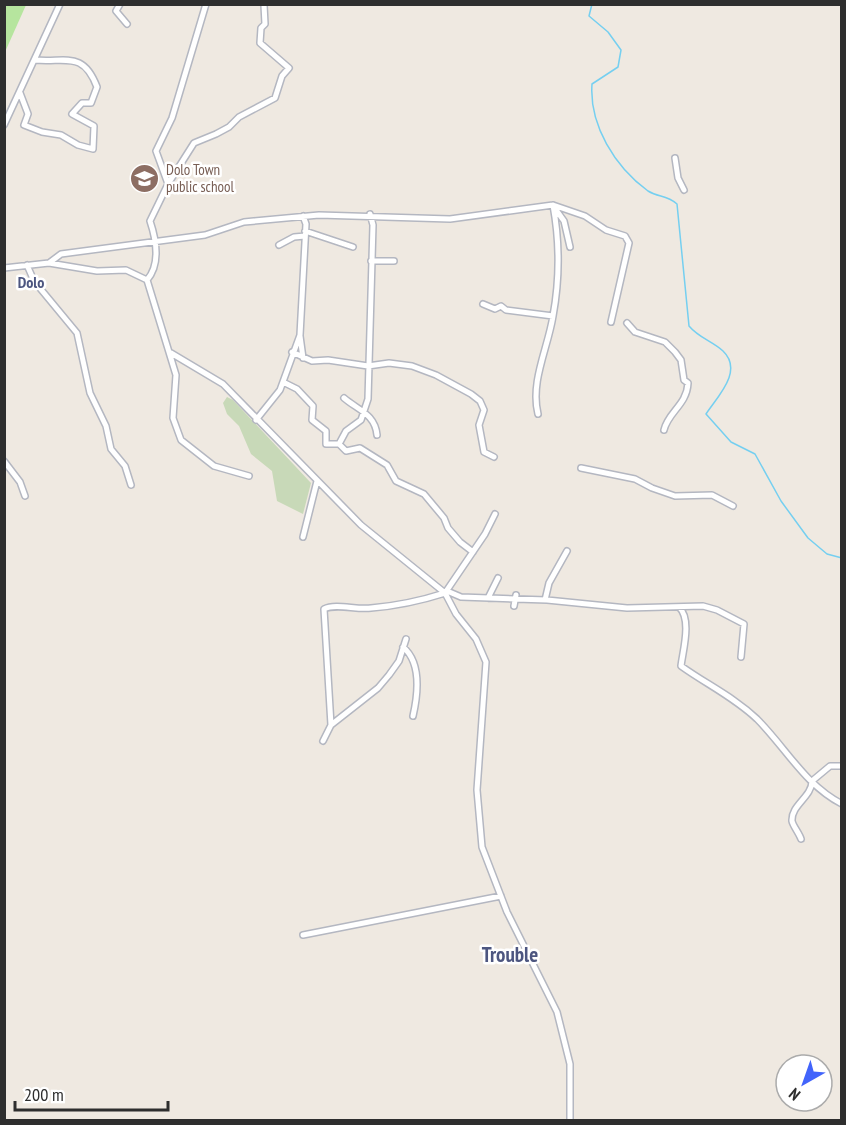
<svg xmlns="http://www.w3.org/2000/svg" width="846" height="1125" font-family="'PT Sans Narrow',sans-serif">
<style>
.green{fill:#b6e59e}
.cemetery{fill:#c8d9b8}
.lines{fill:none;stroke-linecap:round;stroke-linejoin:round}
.stream{stroke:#75cff0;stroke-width:1.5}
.minor-casing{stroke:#b4b7c1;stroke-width:8}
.minor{stroke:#fff;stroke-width:5}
.labels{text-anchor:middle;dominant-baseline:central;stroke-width:5;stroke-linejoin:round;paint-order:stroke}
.education-label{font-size:15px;fill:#785e54;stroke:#fff;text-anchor:start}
.neighbourhood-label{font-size:16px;font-weight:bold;fill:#4d5680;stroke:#fff}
.district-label{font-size:21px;font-weight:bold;fill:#4d5680;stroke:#fff}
</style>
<rect width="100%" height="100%" fill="#efe9e1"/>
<!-- green -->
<path class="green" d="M 5,4 L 26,5 L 5,52 L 4,5 Z"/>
<!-- cemetery -->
<path class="cemetery" d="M 227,397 L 233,400 L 311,483 L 303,514 L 277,501 L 272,471 L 251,454 L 239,426 L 227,414 L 223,403 Z"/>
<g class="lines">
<!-- stream -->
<path class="stream" d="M 592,4 L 589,16 L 608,32 L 621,50 L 618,67 L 592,84 C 589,125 615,167 648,191 C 659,198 666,194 677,204 L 689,326 C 699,338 712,341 723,351 C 744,371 717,397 706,414 L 731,442 L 755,454 L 781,501 L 808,538 L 827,554 L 842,558"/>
<defs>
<path id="minor" d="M 120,4 L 116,11 L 127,24
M 20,93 L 28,114 L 24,125 L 42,132 L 61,135 L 78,145 L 93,149 L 94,126 L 72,114 L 82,103 L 91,103 L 97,87 C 83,50 65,63 35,60
M 4,125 L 60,4
M 675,158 L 678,178 L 684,190
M 168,184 L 194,143 L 216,134 L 229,127 L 239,117 L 275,98 L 282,76 L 289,68 L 260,43 L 261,28 L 265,24 L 264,5
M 554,207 L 564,221 L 570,247
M 305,231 L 353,247
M 279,245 L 294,237 L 305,236
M 371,261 L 394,261
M 49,263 L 61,254 L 205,235 L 244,222 L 319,215 L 450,219 L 553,205 L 585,216 L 606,230 L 625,236 L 629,243 L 611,322
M 27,265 L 34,281 L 77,333 L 90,393 L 106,426 L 111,449 L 125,466 L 131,485
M 4,268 L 49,263 L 97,271 L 126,270 L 147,280 L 176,375 L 173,418 L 181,440 L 214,466 L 249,476
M 147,280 C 161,264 156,239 150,221 L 168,184 L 156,151 L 172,118 L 206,4
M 483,304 L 495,309 L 501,306 L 506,310 L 553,316
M 627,323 L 635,332 L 665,342 L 675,352 L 681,360 L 684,380 L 688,383 C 687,405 668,412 664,430
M 300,336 L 303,358
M 292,352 L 312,361 L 328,360 L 368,366 L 389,363 L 412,366 L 436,375 L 471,394 L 480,401 L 484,410 L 479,425 L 484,452 L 494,457
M 171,353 L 223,384 L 361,525 L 445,593 L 456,614 L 476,639 L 486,662 L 477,790 L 482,847 L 507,912 L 557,1012 L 570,1064 L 570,1120
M 283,382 L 297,389 L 313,406 L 312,420 L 326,431 L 326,444 L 339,444 L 346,451 L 360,448 L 387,465 L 396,481 L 424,494 L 444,518 L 448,528 L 460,542 L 473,552
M 344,398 C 358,410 375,414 377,435
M 538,414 C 530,382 548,348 553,316 C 560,278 560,243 553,205
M 256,420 L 280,390 L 300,335 L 306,224 L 303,216
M 339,444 L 346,431 L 361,420 L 368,399 L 373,225 L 370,214
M 4,461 L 20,482 L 25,496
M 581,468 L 635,479 L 652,488 L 675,496 L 712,495 L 733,506
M 303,537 L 317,481
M 447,591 L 461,597 L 547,600 L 627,608 L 703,606 L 717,610 L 744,624 L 741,657
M 488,598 L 498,578
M 545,600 L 549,583 L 567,551
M 514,606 L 516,595
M 679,607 C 692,619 683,650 681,666 C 706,684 734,697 757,719 C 786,748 805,785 842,804
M 406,639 L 399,661 L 389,675 L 378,688 L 331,725 L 324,609 C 336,603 356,610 371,608 C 396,606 420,601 445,593 L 485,534 L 495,514
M 403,647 C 422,663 418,694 413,716
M 323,741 L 331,725
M 801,839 C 799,833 793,826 792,821 C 791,805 812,797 812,781 L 830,766 L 842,766
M 303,935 L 501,896"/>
</defs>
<!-- minor casing -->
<use href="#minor" class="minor-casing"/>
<!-- minor -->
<use href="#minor" class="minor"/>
</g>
<!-- icons -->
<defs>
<symbol id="school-disc" viewBox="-11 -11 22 22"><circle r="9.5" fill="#8d6e63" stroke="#fff"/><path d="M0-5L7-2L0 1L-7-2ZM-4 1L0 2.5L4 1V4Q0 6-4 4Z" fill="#fff"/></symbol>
</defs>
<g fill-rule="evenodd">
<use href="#school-disc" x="128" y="162" width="33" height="33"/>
</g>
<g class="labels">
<!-- education labels -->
<g class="education-label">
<text x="166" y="169">Dolo Town<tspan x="166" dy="17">public school</tspan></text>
</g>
<!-- neighbourhood labels -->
<g class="neighbourhood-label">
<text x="31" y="282">Dolo</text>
</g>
<!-- district labels -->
<g class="district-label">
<text x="510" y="954">Trouble</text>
</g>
</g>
<!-- border -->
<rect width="846" height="1125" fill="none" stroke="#2e2e2e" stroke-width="12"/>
<!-- north arrow -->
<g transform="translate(804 1083) rotate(220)"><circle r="28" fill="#ffffff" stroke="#ababab" stroke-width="1.5"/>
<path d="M0-4.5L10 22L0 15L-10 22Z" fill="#4264fb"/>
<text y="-9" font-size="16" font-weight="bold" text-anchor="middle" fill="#2e2e2e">N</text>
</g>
<!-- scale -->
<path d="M15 1101v9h153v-9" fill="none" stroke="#2e2e2e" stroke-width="3"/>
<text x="24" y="1101" font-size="18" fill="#2e2e2e" stroke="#ffffff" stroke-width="4.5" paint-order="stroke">200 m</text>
</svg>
